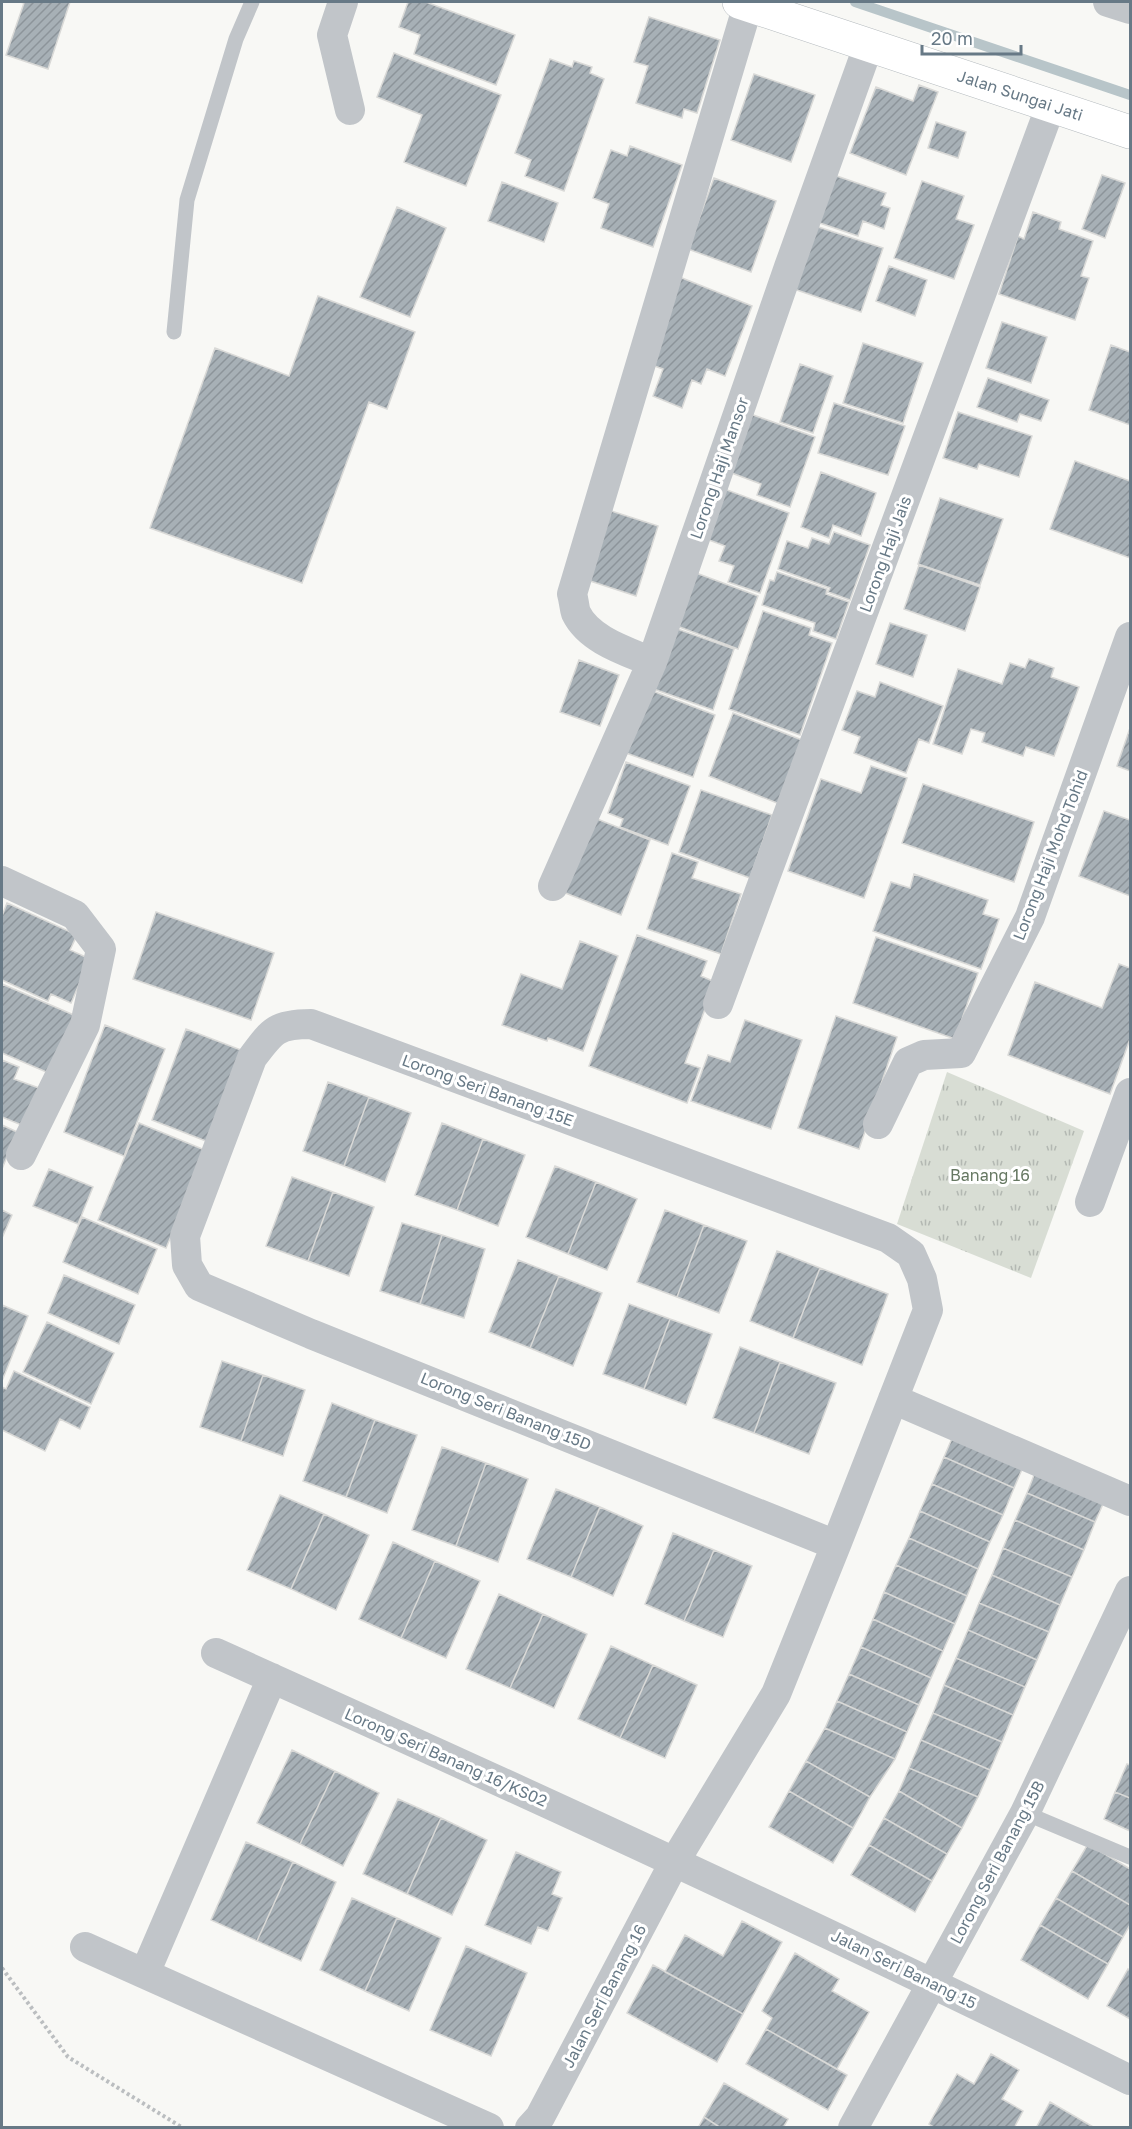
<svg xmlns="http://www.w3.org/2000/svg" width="1132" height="2129" font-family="'Golos Text',sans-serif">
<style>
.park{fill:url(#park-tufts)}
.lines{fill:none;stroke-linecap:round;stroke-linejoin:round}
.stream{stroke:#b8c5c9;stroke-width:10}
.building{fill:url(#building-hatch);stroke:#d9d9d7;stroke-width:1.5}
.secondary-casing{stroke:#b3b9bd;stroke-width:34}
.path{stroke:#bbbec0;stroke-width:4;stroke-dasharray:3 3;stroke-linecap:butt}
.lane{stroke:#c1c5c9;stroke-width:15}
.street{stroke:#c1c5c9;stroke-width:30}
.secondary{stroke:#fff;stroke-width:33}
.labels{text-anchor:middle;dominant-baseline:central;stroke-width:6;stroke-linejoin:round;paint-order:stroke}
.street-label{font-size:16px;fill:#677986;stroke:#fff}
.park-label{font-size:16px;fill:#667862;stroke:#fff}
</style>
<defs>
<pattern id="park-tufts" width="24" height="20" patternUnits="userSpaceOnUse" patternTransform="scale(1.5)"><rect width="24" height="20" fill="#d8ddd4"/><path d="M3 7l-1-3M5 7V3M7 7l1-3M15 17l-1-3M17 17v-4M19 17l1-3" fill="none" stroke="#b3b8b2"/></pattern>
<pattern id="building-hatch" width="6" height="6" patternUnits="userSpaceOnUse" patternTransform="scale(1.5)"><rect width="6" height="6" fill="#a7b0b6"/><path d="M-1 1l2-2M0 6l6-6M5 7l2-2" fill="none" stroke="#8c949a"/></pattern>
</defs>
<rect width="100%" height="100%" fill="#f8f8f5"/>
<!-- park -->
<path class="park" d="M 947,1072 L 1084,1131 L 1031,1278 L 897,1224 Z"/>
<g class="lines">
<!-- stream -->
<path class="stream" d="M 855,2 L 1130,95"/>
</g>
<!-- building -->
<path class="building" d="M 20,2 L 70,2 L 48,69 L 6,55 L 24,3 Z
M 408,2 L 426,2 L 515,35 L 496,85 L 414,54 L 420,35 L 399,27 Z
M 649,17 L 720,40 L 697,113 L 684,109 L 682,118 L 636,103 L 648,66 L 634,62 Z
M 394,53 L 501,95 L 466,186 L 404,162 L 422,115 L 377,97 Z
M 550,59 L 572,67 L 574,61 L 592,67 L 590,73 L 604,79 L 564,191 L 525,176 L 531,160 L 515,153 Z
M 754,74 L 815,95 L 791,162 L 731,140 Z
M 919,85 L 938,92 L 906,175 L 850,153 L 876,87 L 913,101 Z
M 936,122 L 966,132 L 958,158 L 928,148 Z
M 630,146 L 682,165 L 653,247 L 601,228 L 609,204 L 593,198 L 611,150 L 627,156 Z
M 828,173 L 886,193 L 881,205 L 890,208 L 884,229 L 863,221 L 858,236 L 811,220 Z
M 1102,175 L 1125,183 L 1105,238 L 1082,229 Z
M 714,178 L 776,201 L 751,272 L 688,249 Z
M 922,181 L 964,196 L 956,219 L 974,225 L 954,279 L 894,258 Z
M 502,182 L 558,203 L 544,242 L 488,221 Z
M 397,207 L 446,228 L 410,317 L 360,297 Z
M 1033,212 L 1061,222 L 1059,229 L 1093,241 L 1081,276 L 1089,278 L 1075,320 L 999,294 L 1018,236 L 1024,239 Z
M 809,224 L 883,248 L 861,312 L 788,287 Z
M 889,266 L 927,280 L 915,316 L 876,301 Z
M 677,276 L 752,306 L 725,376 L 707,369 L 701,384 L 692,380 L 682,408 L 653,396 L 663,369 L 649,364 Z
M 318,296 L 415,332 L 387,409 L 369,402 L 302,583 L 150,528 L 215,348 L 289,376 Z
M 1002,322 L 1047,337 L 1031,383 L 986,368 Z
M 863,343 L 923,363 L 903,423 L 843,403 Z
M 1111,345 L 1130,352 L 1130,425 L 1089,410 Z
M 800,364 L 833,376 L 813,433 L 780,422 Z
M 988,378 L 1049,400 L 1041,421 L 1020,414 L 1017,422 L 977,407 Z
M 834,403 L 905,426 L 888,475 L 818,453 Z
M 742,411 L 815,437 L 790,507 L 757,495 L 761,484 L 721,469 Z
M 958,412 L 1032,436 L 1019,477 L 979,464 L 977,469 L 943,458 Z
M 1075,461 L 1130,481 L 1130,558 L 1050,529 Z
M 821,472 L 876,493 L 861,536 L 833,525 L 829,538 L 801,527 Z
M 719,487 L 789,513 L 760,593 L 728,582 L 734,566 L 719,561 L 725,546 L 709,540 Z
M 940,498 L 1003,519 L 980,585 L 918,564 Z
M 602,508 L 658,526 L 636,596 L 581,578 Z
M 834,532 L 870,545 L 850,600 L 828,592 L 830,588 L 778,569 L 787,541 L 808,548 L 812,538 L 829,544 Z
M 919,565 L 980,587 L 965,631 L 904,609 Z
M 688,570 L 758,596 L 738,649 L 669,623 Z
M 777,572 L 827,589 L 826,594 L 849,602 L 836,639 L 813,631 L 815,623 L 762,605 L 770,580 L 774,581 Z
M 763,611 L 811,628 L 809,635 L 832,643 L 800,735 L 729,709 Z
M 890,623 L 927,635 L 913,677 L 876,664 Z
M 669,626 L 734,649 L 713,710 L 648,687 Z
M 1029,659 L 1054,668 L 1051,677 L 1079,687 L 1054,756 L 1026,747 L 1023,756 L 982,742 L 985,733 L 971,729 L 962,754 L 933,744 L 958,669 L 1002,684 L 1010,663 L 1025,668 Z
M 579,660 L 619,675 L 600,726 L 560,712 Z
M 880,682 L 943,706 L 929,743 L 919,739 L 906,773 L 854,753 L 860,737 L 842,730 L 857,691 L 875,697 Z
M 650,690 L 715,715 L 693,777 L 626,753 Z
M 733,713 L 807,742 L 782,805 L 709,776 Z
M 1130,728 L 1130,771 L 1117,766 Z
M 626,762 L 690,786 L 668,845 L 620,827 L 623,819 L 608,813 Z
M 871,766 L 907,778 L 864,898 L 788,871 L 821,779 L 861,793 Z
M 923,784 L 1034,822 L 1014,882 L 902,843 Z
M 701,790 L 772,815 L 750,878 L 679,852 Z
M 1104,811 L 1130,820 L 1130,896 L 1079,876 Z
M 592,817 L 650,840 L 621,915 L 563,892 Z
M 672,853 L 698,862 L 692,878 L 741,894 L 721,954 L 647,929 Z
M 914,874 L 988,900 L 983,914 L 999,919 L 981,969 L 873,931 L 891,882 L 910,888 Z
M 7,903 L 77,935 L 70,950 L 90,959 L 71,1003 L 51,994 L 48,1001 L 2,980 L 2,916 Z
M 156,912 L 274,953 L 251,1020 L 133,979 Z
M 637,935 L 707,961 L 701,976 L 715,982 L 685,1063 L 700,1068 L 687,1103 L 589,1066 Z
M 876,937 L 978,973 L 955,1039 L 853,1003 Z
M 580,941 L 618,956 L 583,1051 L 548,1038 L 547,1041 L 502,1025 L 521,974 L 562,989 Z
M 1119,964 L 1130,968 L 1130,1039 L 1110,1094 L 1008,1055 L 1035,982 L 1102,1008 Z
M 2,984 L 76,1016 L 51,1074 L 2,1053 Z
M 836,1016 L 897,1037 L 859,1149 L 798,1128 Z
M 745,1020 L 802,1040 L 771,1129 L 691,1101 L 708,1055 L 730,1062 Z
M 105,1025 L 165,1049 L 124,1156 L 64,1132 Z
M 186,1029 L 246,1052 L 211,1143 L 152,1120 Z
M 2,1060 L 19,1067 L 14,1079 L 39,1088 L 24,1126 L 2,1117 Z
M 328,1082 L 369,1097 L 344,1166 L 303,1151 Z
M 369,1097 L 411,1113 L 385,1182 L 344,1166 Z
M 139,1123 L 207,1151 L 166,1248 L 98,1220 Z
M 442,1123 L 483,1139 L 457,1210 L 415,1195 Z
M 2,1125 L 17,1132 L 2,1169 Z
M 483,1139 L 525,1155 L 498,1226 L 457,1210 Z
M 555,1166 L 596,1182 L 568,1254 L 526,1237 Z
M 49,1169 L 93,1187 L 78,1224 L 33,1206 Z
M 292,1177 L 333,1192 L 308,1261 L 266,1246 Z
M 596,1182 L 637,1199 L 607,1270 L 568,1254 Z
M 333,1192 L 374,1207 L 349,1276 L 308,1261 Z
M 2,1210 L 12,1215 L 2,1238 Z
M 665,1210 L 704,1225 L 677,1297 L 637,1282 Z
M 82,1217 L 157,1249 L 138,1294 L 63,1262 Z
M 402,1223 L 442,1235 L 420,1304 L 380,1291 Z
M 704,1225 L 747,1241 L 719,1313 L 677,1297 Z
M 442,1235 L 485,1249 L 464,1318 L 420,1304 Z
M 777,1251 L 820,1268 L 793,1338 L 750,1321 Z
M 518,1260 L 559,1276 L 530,1348 L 489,1332 Z
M 820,1268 L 888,1294 L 862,1365 L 793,1338 Z
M 64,1275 L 135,1305 L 119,1344 L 48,1313 Z
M 559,1276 L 602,1293 L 573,1366 L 530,1348 Z
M 629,1304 L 670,1319 L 644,1389 L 603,1374 Z
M 2,1305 L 28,1316 L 2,1381 Z
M 670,1319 L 712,1334 L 686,1405 L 644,1389 Z
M 47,1322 L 114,1353 L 91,1404 L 23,1372 Z
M 740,1347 L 780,1362 L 754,1433 L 713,1418 Z
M 222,1361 L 263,1375 L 241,1441 L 200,1427 Z
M 780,1362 L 836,1383 L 809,1454 L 754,1433 Z
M 14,1371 L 90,1407 L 80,1429 L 60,1419 L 45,1451 L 2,1430 L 2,1387 L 6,1389 Z
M 263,1375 L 305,1390 L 283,1456 L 241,1441 Z
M 332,1403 L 375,1420 L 346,1497 L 303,1481 Z
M 375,1420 L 417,1435 L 387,1513 L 346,1497 Z
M 956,1429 L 1026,1460 L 1014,1488 L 944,1457 Z
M 442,1447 L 486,1463 L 456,1546 L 412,1530 Z
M 944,1457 L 1014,1488 L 1003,1515 L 932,1484 Z
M 486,1463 L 528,1479 L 498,1562 L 456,1546 Z
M 1038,1465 L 1107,1495 L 1095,1522 L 1027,1493 Z
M 932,1484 L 1003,1515 L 990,1542 L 920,1511 Z
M 556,1489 L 600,1507 L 571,1577 L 527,1559 Z
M 1027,1493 L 1095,1522 L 1084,1550 L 1015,1520 Z
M 280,1495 L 324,1514 L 291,1589 L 247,1570 Z
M 600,1507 L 643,1526 L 613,1596 L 571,1577 Z
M 920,1511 L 990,1542 L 978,1569 L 909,1538 Z
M 324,1514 L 369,1535 L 336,1610 L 291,1589 Z
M 1015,1520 L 1084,1550 L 1072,1577 L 1003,1548 Z
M 673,1533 L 714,1550 L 684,1621 L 645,1604 Z
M 909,1538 L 978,1569 L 967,1596 L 896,1565 Z
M 393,1542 L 435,1561 L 401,1638 L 359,1619 Z
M 1003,1548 L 1072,1577 L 1060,1605 L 992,1575 Z
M 714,1550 L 752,1566 L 723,1637 L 684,1621 Z
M 435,1561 L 480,1581 L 446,1658 L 401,1638 Z
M 896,1565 L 967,1596 L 955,1624 L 884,1592 Z
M 992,1575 L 1060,1605 L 1049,1632 L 979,1603 Z
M 884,1592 L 955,1624 L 943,1651 L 873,1619 Z
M 499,1594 L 543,1614 L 510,1688 L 466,1669 Z
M 979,1603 L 1049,1632 L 1037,1660 L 968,1630 Z
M 543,1614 L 587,1634 L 554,1708 L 510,1688 Z
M 873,1619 L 943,1651 L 931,1678 L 861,1647 Z
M 968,1630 L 1037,1660 L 1025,1687 L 956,1658 Z
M 611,1646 L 653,1665 L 620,1738 L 578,1719 Z
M 861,1647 L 931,1678 L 919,1705 L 849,1674 Z
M 956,1658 L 1025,1687 L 1013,1715 L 944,1685 Z
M 653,1665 L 697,1685 L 665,1758 L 620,1738 Z
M 849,1674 L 919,1705 L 907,1732 L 837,1701 Z
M 944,1685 L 1013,1715 L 1002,1742 L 933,1713 Z
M 837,1701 L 907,1732 L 895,1759 L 825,1728 Z
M 933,1713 L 1002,1742 L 990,1770 L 921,1740 Z
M 825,1728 L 895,1759 L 870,1797 L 806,1761 Z
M 921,1740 L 990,1770 L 978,1797 L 909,1768 Z
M 292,1750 L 335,1771 L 300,1844 L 257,1823 Z
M 806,1761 L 870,1797 L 853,1828 L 789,1791 Z
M 1127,1764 L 1130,1765 L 1130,1798 L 1115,1792 Z
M 909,1768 L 978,1797 L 962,1828 L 899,1791 Z
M 335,1771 L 379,1793 L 343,1866 L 300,1844 Z
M 789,1791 L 853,1828 L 833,1863 L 769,1827 Z
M 899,1791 L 962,1828 L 947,1854 L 884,1818 Z
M 1115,1792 L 1130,1798 L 1130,1831 L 1104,1819 Z
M 398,1799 L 441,1818 L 407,1894 L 363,1874 Z
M 441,1818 L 487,1840 L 452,1915 L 407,1894 Z
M 884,1818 L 947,1854 L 932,1881 L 869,1845 Z
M 246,1842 L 293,1862 L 257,1941 L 211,1920 Z
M 1088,1844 L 1130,1869 L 1130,1905 L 1072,1871 Z
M 869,1845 L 932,1881 L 915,1912 L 851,1875 Z
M 516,1852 L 561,1872 L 552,1894 L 562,1898 L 548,1931 L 538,1927 L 531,1944 L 485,1925 Z
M 293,1862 L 336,1882 L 301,1961 L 257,1941 Z
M 1072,1871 L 1130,1905 L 1130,1925 L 1123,1937 L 1056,1898 Z
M 352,1898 L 397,1918 L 365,1991 L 320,1970 Z
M 1056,1898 L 1123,1937 L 1108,1964 L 1040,1925 Z
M 397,1918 L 441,1938 L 409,2011 L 365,1991 Z
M 742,1921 L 782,1942 L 743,2014 L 665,1972 L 685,1935 L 723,1956 Z
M 1040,1925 L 1108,1964 L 1088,1999 L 1021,1960 Z
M 466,1946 L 527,1973 L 491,2056 L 430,2030 Z
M 795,1953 L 839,1979 L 832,1991 L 869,2012 L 837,2069 L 766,2029 L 772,2018 L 762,2011 Z
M 653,1965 L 743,2014 L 717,2062 L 627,2013 Z
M 1128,1969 L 1130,1971 L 1130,2019 L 1107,2006 Z
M 766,2029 L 847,2075 L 828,2110 L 746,2064 Z
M 991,2054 L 1019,2070 L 1002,2099 L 1023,2111 L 1014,2128 L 935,2128 L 929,2124 L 957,2074 L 974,2084 Z
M 724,2083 L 788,2119 L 783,2128 L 721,2128 L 704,2117 Z
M 1050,2102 L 1095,2128 L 1036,2128 Z
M 704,2117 L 721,2128 L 698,2128 Z"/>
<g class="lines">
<defs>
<path id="secondary" d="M 739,2 L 1130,132"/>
</defs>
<!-- secondary casing -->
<use href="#secondary" class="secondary-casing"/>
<!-- path -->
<path class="path" d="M 2,1968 L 68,2057 L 183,2128"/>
<!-- lane -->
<path class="lane" d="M 174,332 L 187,200 L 236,39 L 252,2
M 1025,1813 L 1130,1857"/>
<!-- street -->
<path class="street" d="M 343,2 L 332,35 L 350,110
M 1108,2 L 1130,9
M 652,662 C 626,651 589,640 576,613 C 574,607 574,600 572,594 L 748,5
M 2,881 L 75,915 L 101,949 L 85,1025 L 21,1155
M 553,886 L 652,662 L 789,267 L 869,44
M 718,1004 L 1051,105
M 878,1124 L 908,1062 L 924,1055 L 961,1053 L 1030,917 L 1130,637
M 1090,1202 L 1130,1093
M 893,1399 L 1130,1501
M 216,1653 C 523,1791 829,1931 1130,2080
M 85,1947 L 489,2128
M 145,1973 L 272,1678
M 530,2128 L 540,2117 L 675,1861 L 776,1694 L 836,1545 L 928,1310 L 922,1279 L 911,1254 L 888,1238 L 311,1024 C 276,1024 272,1031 252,1058 L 185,1236 L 187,1265 L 199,1286 L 311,1334 L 836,1545
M 853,2128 L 1025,1813 L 1130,1591"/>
<!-- secondary -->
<use href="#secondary" class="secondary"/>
</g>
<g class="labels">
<!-- street labels -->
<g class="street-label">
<text transform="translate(1020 95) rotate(18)">Jalan Sungai Jati</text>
<text transform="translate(719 468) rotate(-71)">Lorong Haji Mansor</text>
<text transform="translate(885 554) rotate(-70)">Lorong Haji Jais</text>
<text transform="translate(1050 855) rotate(-69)">Lorong Haji Mohd Tohid</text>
<text transform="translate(488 1090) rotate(20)">Lorong Seri Banang 15E</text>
<text transform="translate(506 1411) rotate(22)">Lorong Seri Banang 15D</text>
<text transform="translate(446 1757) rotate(24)">Lorong Seri Banang 16/KS02</text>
<text transform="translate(997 1862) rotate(-62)">Lorong Seri Banang 15B</text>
<text transform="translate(904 1969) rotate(26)">Jalan Seri Banang 15</text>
<text transform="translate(604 1996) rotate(-62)">Jalan Seri Banang 16</text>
</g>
<!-- park labels -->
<g class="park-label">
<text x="990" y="1175">Banang 16</text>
</g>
</g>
<!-- border -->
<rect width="1132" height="2129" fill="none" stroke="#677986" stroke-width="6"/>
<!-- scale -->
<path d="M922 45v9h99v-9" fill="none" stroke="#677986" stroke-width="3"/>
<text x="931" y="45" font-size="18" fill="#677986" stroke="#ffffff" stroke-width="4.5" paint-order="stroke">20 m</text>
</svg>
